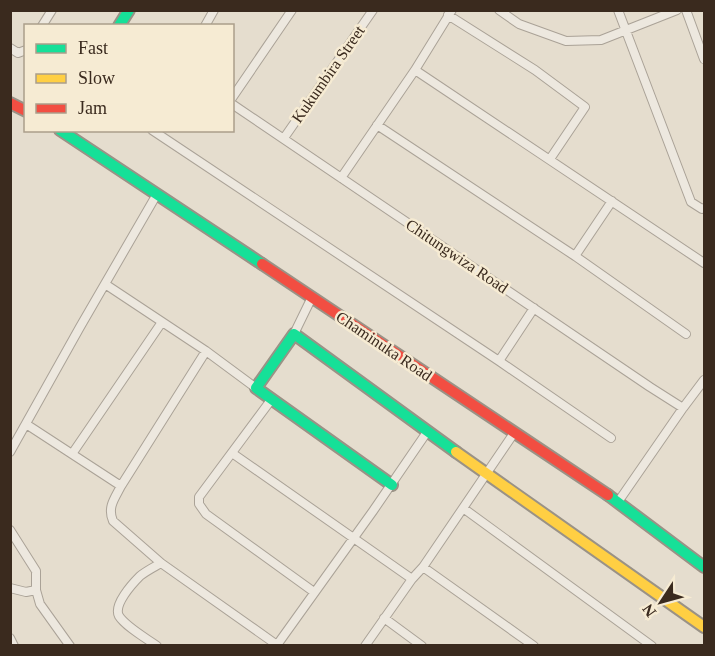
<svg xmlns="http://www.w3.org/2000/svg" width="715" height="656" font-family="'Times New Roman',serif">
<style>
.lines{fill:none;stroke-linecap:round;stroke-linejoin:round}
.street-casing{stroke:#aaa297;stroke-width:10}
.fast-casing{stroke:#9a9286;stroke-width:14}
.slow-casing{stroke:#9a9286;stroke-width:14}
.jam-casing{stroke:#9a9286;stroke-width:14}
.street{stroke:#ede8df;stroke-width:8}
.fast{stroke:#16e098;stroke-width:10}
.slow{stroke:#ffcf43;stroke-width:10}
.jam{stroke:#f24e42;stroke-width:10}
.labels{text-anchor:middle;dominant-baseline:central;stroke-width:5;stroke-linejoin:round;paint-order:stroke}
.street-label{font-size:16px;fill:#3a2a1e;stroke:#f6ebd3}
</style>
<rect width="100%" height="100%" fill="#e5ddce"/>
<g class="lines">
<defs>
<path id="street" d="M 499,10 L 519,24 L 566,41 L 601,40 L 677,10
M 618,10 L 691,202 L 702,209 L 704,208
M 686,10 L 704,59
M 448,15 L 535,70 L 585,107 L 550,159
M 42,26 L 52,10
M 205,26 L 214,10
M 10,48 L 18,53 L 26,50
M 415,70 L 704,263
M 232,98 L 292,10
M 232,104 L 650,387 L 683,408
M 377,125 L 575,256 L 686,334
M 152,130 L 499,361 L 611,438
M 284,138 L 373,10
M 341,178 L 415,70 L 452,10
M 575,256 L 612,201
M 105,284 L 206,351 L 256,388
M 294,334 L 312,297
M 499,361 L 534,308
M 271,400 L 199,497 L 199,504 L 206,514 L 314,592
M 26,424 L 121,486
M 10,452 L 80,327 L 157,194
M 232,453 L 412,579
M 72,454 L 162,322
M 618,502 L 683,408 L 704,380
M 463,508 L 652,646
M 10,530 L 36,571 L 36,590 L 26,592 L 10,588
M 161,563 L 113,521 C 107,507 115,498 121,486 L 206,351
M 423,567 L 534,646
M 36,590 L 40,604 L 70,646
M 384,618 L 422,646
M 10,638 L 14,646
M 157,646 C 146,638 126,627 119,616 C 113,605 132,584 140,576 C 146,571 154,567 161,563 L 277,645 L 373,511 L 427,432
M 365,646 L 412,579 L 423,567 L 514,433"/>
<path id="fast" d="M 119,26 L 129,10
M 60,130 L 262,264
M 392,485 L 256,388 L 294,334 L 456,452
M 608,495 L 704,567"/>
<path id="slow" d="M 456,452 L 704,627"/>
<path id="jam" d="M 10,103 L 26,111
M 262,264 L 608,495"/>
</defs>
<!-- street casing -->
<use href="#street" class="street-casing"/>
<!-- fast casing -->
<use href="#fast" class="fast-casing"/>
<!-- slow casing -->
<use href="#slow" class="slow-casing"/>
<!-- jam casing -->
<use href="#jam" class="jam-casing"/>
<!-- street -->
<use href="#street" class="street"/>
<!-- fast -->
<use href="#fast" class="fast"/>
<!-- slow -->
<use href="#slow" class="slow"/>
<!-- jam -->
<use href="#jam" class="jam"/>
</g>
<g class="labels">
<!-- street labels -->
<g class="street-label">
<text transform="translate(328 74) rotate(-55)">Kukumbira Street</text>
<text transform="translate(457 256) rotate(34)">Chitungwiza Road</text>
<text transform="translate(384 346) rotate(34)">Chaminuka Road</text>
</g>
</g>
<!-- border -->
<rect width="715" height="656" fill="none" stroke="#3a2a1e" stroke-width="24"/>
<!-- legend -->
<rect x="24" y="24" width="210" height="108" fill="#f6ebd3" stroke="#ab9e8b" stroke-width="1.5"/>
<rect x="36" y="44" width="30" height="9" fill="#16e098" stroke="#ab9e8b" stroke-width="1.5"/>
<text x="78" y="54" font-size="18" fill="#3a2a1e">Fast</text>
<rect x="36" y="74" width="30" height="9" fill="#ffcf43" stroke="#ab9e8b" stroke-width="1.5"/>
<text x="78" y="84" font-size="18" fill="#3a2a1e">Slow</text>
<rect x="36" y="104" width="30" height="9" fill="#f24e42" stroke="#ab9e8b" stroke-width="1.5"/>
<text x="78" y="114" font-size="18" fill="#3a2a1e">Jam</text>
<!-- north arrow -->
<g transform="translate(661 602) rotate(234)" stroke="#f6ebd3" stroke-width="4.5" paint-order="stroke">
<path d="M0-4.5L10 22L0 15L-10 22Z" fill="#3a2a1e"/>
<text y="-9" font-size="16" font-weight="bold" text-anchor="middle" fill="#3a2a1e">N</text>
</g>
</svg>
